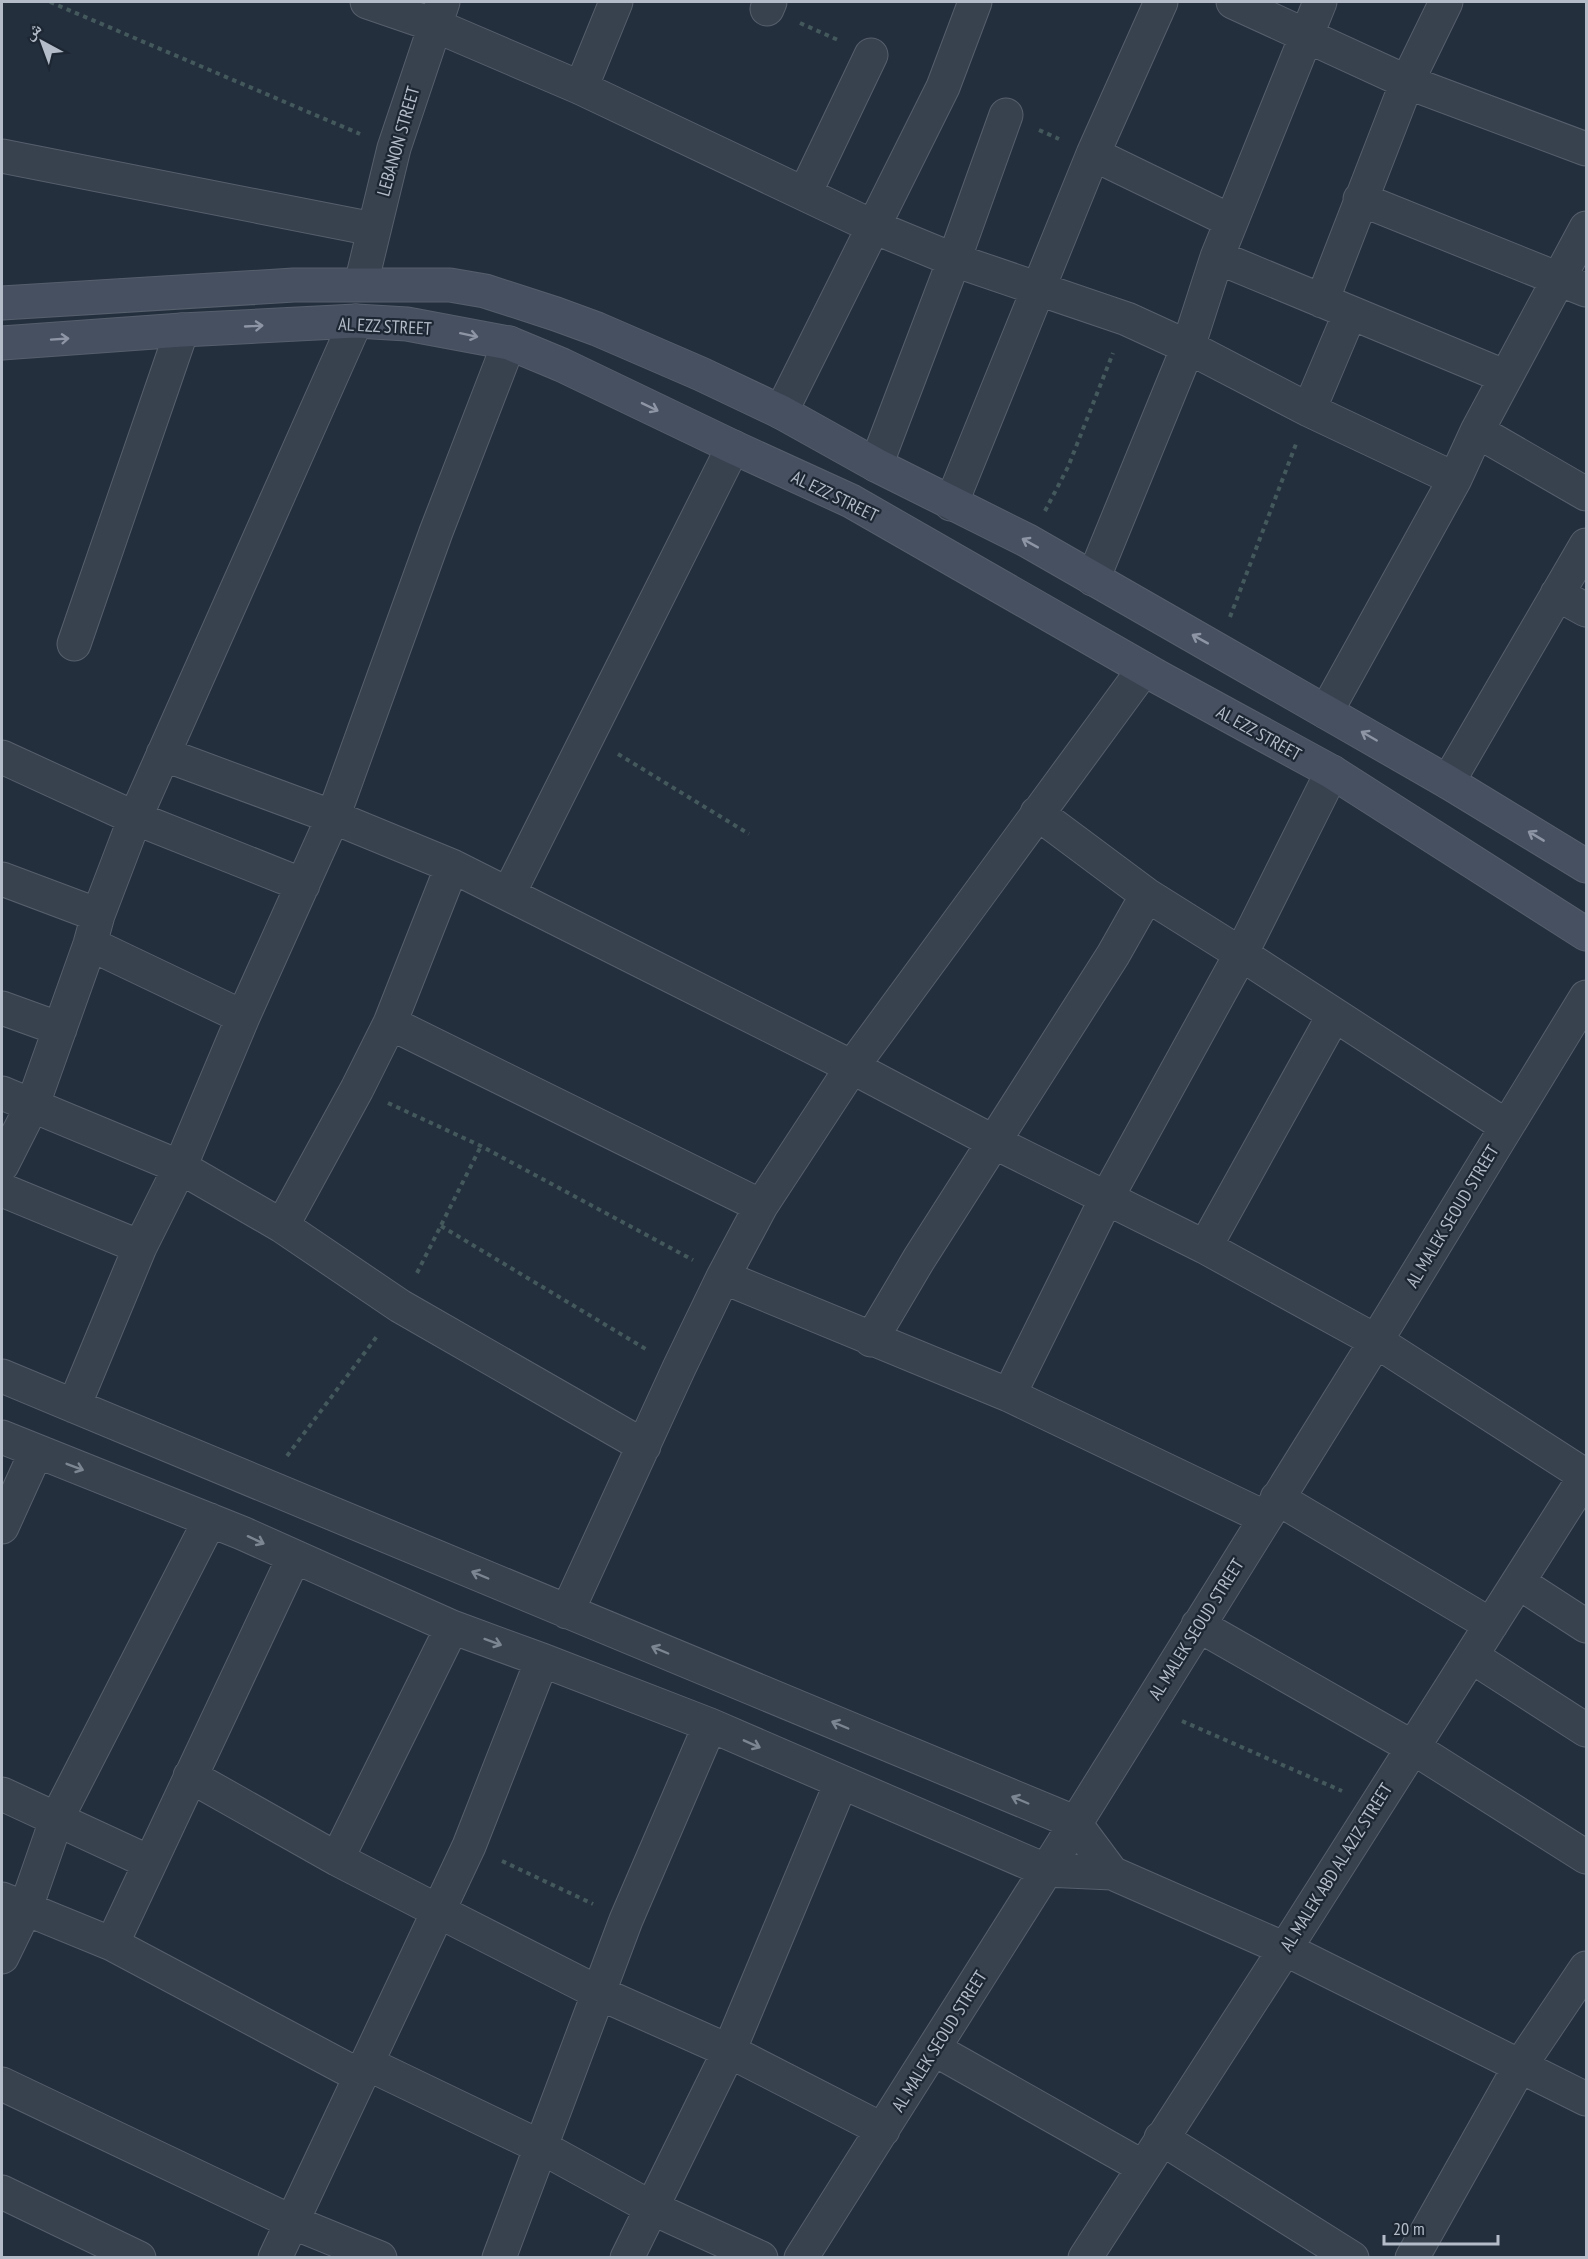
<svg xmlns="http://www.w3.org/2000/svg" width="1588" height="2259" font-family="'PT Sans Narrow','Noto Naskh Arabic',sans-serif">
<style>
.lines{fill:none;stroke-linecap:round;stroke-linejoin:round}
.minor-casing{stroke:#565f6c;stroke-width:35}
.secondary-casing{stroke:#565f6c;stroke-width:35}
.path{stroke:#44595c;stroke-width:4;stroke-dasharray:4.5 4.5;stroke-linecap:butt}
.minor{stroke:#38414e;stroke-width:33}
.secondary{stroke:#465061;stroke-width:33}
.oneway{stroke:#8e96a5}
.oneway2{stroke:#7c8592}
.labels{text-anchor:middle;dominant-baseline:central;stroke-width:4.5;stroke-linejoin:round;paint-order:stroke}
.street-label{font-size:18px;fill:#b4bcc9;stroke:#1d2633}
</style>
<rect width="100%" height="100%" fill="#242f3e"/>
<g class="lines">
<defs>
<path id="minor" d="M 367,2 L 434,25 L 581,88 L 874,227 L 954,260 L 1127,319 L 1188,347 L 1309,410 L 1455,479
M 1233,2 L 1407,82 L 1586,149
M 767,9 L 770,2
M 581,88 L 616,2
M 1093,154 L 1231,221
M 2,156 L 373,229
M 805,193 L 871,55
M 1360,199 L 1586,290
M 1217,257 L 1506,377
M 361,284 L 394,148 L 443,2
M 1322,301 L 1407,82 L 1446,2
M 1309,410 L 1350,313
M 781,412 L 943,87 L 975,2
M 1477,431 L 1586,494
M 876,465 L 954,260 L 1006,115
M 951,504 L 1093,154 L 1161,2
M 1093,579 L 1188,347 L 1217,257 L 1320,2
M 1557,594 L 1586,610
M 74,644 L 182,330
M 1326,712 L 1455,479 L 1477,431 L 1586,228
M 163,754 L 333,817 L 452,866 L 852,1067 L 994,1142 L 1205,1247 L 1376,1341 L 1586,1476
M 2,757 L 135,818 L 303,885
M 1448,782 L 1586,545
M 1037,813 L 1147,895
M 2,879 L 98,915
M 509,893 L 733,447
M 90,944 L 243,1017
M 2,1008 L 60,1029
M 390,1023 L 761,1206
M 2,1093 L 180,1167 L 282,1226 L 400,1306 L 644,1446
M 2,1165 L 33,1104 L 90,944 L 98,915 L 135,818 L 356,321
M 2,1190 L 140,1247
M 282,1226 L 357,1089 L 390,1023 L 452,866
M 1205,1247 L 1334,1015
M 723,1277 L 1009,1395 L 1264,1517
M 871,1340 L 919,1259 L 1113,955 L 1147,895 L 1241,954 L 1506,1126
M 2,1376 L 1074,1822 L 1112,1873
M 1009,1395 L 1106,1199 L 1241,954 L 1332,772
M 74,1406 L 140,1247 L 180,1167 L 243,1017 L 333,817 L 436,532 L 509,343
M 2,1437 L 242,1533 L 452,1627 L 542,1660 L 710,1725 L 1045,1870 L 1112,1873 L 1285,1949 L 1586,2099
M 1277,1498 L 1491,1625
M 2,1527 L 36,1452
M 1518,1582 L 1586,1626
M 567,1612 L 679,1368 L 723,1277 L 761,1206 L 852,1067 L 1144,669
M 1198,1625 L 1412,1747 L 1586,1857
M 1471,1656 L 1586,1730
M 190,1776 L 337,1859 L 438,1911 L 599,1993 L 729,2051 L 883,2130
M 2,1794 L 149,1862
M 337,1859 L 452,1627
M 2,1899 L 112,1944 L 360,2076
M 112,1944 L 294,1557
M 2,1957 L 25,1910 L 57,1818 L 210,1520
M 934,2049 L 1143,2167
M 366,2063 L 541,2147 L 652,2208 L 761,2258
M 2,2084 L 292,2222 L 380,2258
M 1161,2138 L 1352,2258
M 2,2192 L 139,2258
M 275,2258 L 469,1846 L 542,1660
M 499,2258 L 626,1920 L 710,1725
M 627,2258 L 729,2051 L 841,1783
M 801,2258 L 1059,1850 L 1376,1341 L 1586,997
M 1085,2258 L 1285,1949 L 1586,1475
M 1412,2258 L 1520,2066 L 1586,1968"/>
<path id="secondary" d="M 2,303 L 294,285 L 450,285 L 485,291 L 556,314 L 597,329 L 701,374 L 781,412 L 876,465 L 1028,541 L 1448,782 L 1586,866
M 2,343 L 182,330 L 356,321 L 407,324 L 509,343 L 562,365 L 733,447 L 851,501 L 1158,677 L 1332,772 L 1586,934"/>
</defs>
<!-- minor casing -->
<use href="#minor" class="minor-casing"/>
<!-- secondary casing -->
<use href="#secondary" class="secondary-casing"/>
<!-- path -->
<path class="path" d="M 50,2 L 360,134
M 800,23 L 838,40
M 1039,130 L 1059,139
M 1045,511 L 1068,467 L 1113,353
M 1230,617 L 1296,444
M 618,754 L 749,834
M 388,1103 L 481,1146 L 693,1260
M 441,1226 L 649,1351
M 417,1273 L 481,1146
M 287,1456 L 378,1335
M 1182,1721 L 1342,1791
M 502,1861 L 593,1904"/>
<!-- minor -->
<use href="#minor" class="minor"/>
<!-- secondary -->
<use href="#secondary" class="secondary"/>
</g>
<!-- one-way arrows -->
<defs><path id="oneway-shaft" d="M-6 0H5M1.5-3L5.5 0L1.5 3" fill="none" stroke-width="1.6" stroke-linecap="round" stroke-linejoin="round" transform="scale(1.5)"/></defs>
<g class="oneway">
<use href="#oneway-shaft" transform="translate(254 326) rotate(-3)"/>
<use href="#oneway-shaft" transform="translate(469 335) rotate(12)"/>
<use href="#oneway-shaft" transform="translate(60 339) rotate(-4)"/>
<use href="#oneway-shaft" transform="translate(650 407) rotate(26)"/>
<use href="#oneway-shaft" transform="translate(1030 543) rotate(-151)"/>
<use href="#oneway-shaft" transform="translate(1200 639) rotate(-151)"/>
<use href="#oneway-shaft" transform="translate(1369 736) rotate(-150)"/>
<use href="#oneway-shaft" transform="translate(1536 836) rotate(-149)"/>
</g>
<g class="oneway2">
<use href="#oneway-shaft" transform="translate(75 1467) rotate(21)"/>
<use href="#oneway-shaft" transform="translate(256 1540) rotate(25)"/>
<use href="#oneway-shaft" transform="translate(480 1575) rotate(-157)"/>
<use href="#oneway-shaft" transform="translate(493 1642) rotate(20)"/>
<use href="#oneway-shaft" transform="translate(660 1650) rotate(-157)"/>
<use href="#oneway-shaft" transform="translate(840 1725) rotate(-157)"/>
<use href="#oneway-shaft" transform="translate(752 1744) rotate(24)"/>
<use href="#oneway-shaft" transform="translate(1020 1800) rotate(-157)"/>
</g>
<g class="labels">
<!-- street labels -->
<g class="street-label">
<text transform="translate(398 141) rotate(-74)">LEBANON STREET</text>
<text transform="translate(385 326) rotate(3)">AL EZZ STREET</text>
<text transform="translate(835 496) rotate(26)">AL EZZ STREET</text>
<text transform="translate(1259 733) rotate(29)">AL EZZ STREET</text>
<text transform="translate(1452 1216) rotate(-59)">AL MALEK SEOUD STREET</text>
<text transform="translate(1196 1629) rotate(-58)">AL MALEK SEOUD STREET</text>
<text transform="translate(1336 1867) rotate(-58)">AL MALEK ABD AL AZIZ STREET</text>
<text transform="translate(939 2041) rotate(-58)">AL MALEK SEOUD STREET</text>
</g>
</g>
<!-- border -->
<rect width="1588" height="2259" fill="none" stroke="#b4bcc9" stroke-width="6"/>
<!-- north arrow -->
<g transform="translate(42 42) rotate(319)" stroke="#1d2633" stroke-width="4.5" paint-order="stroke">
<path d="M0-4.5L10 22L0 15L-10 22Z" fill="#b4bcc9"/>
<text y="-9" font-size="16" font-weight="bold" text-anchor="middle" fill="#b4bcc9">ش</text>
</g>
<!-- scale -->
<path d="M1384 2235v9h114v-9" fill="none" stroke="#b4bcc9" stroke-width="3"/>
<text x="1393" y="2235" font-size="18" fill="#b4bcc9" stroke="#1d2633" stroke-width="4.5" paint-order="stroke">20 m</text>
</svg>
